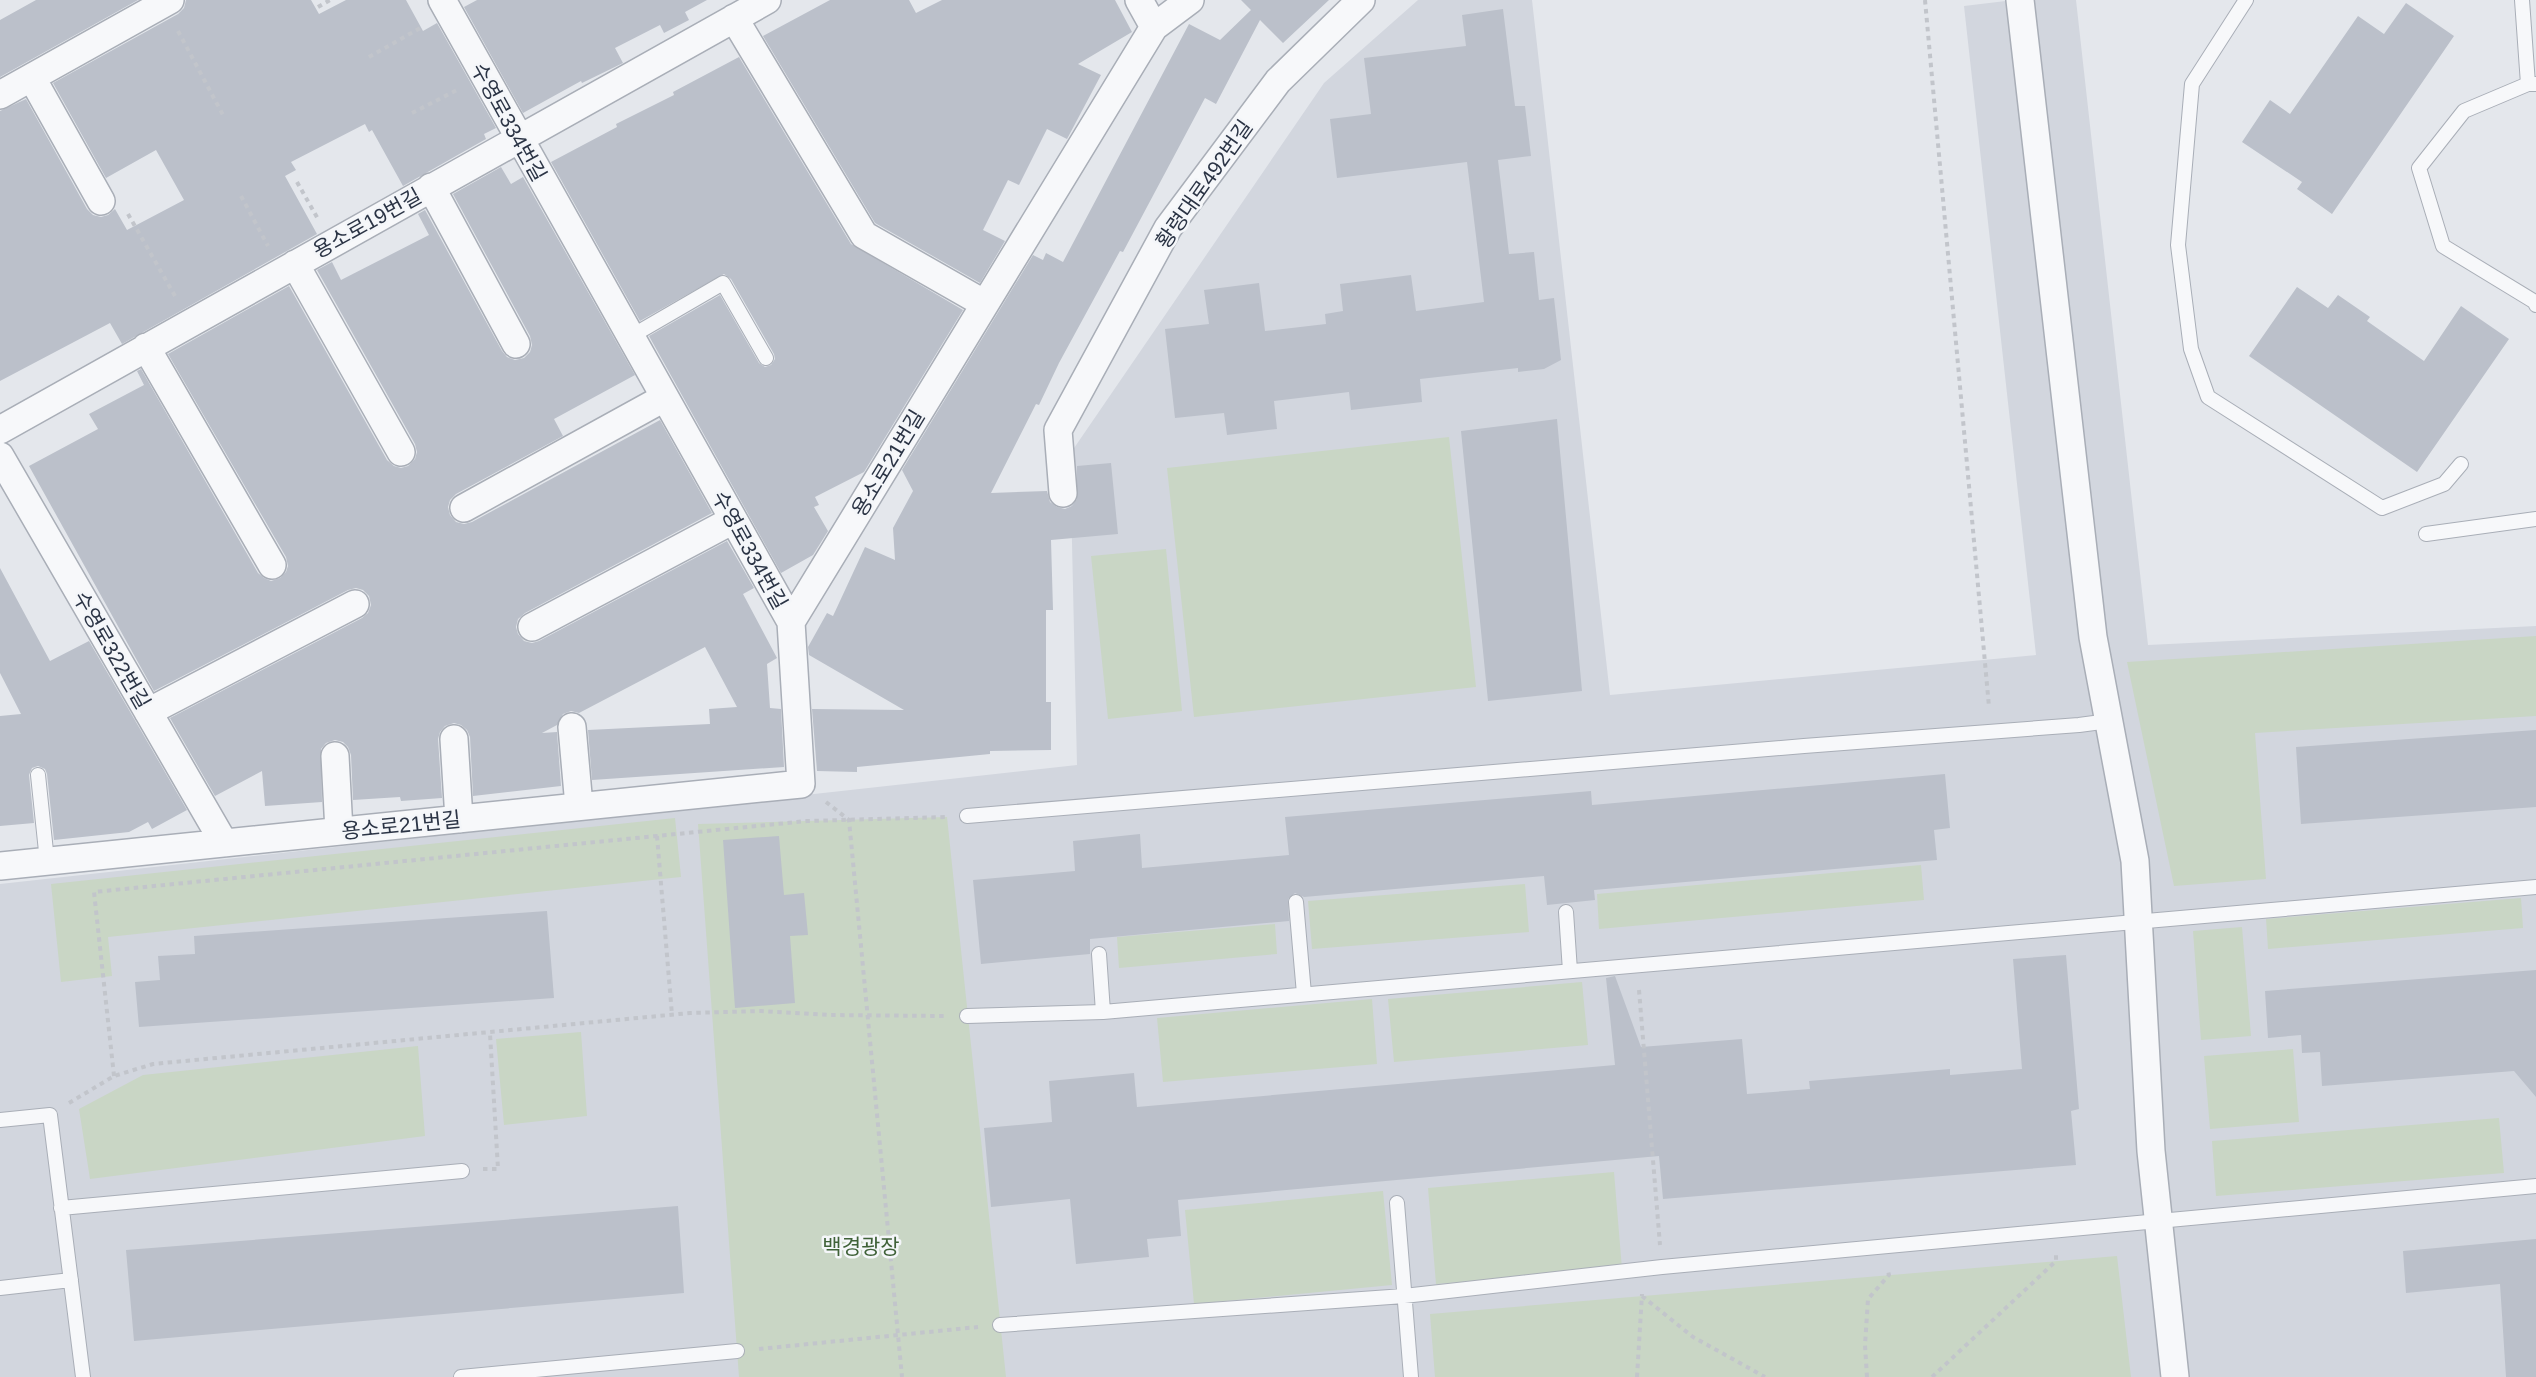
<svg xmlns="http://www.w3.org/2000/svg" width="2536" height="1377" font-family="Helvetica,'Noto Sans KR',sans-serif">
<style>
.built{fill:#d2d6de}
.green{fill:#c9d6c5}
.building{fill:#bbc0ca}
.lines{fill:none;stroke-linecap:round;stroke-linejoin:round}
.lane-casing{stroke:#a9aeb7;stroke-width:16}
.street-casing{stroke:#a9aeb7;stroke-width:30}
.path{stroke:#c2c5cb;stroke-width:4;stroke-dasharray:4.5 4.5;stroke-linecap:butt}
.lane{stroke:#f7f8fa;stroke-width:14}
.street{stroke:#f7f8fa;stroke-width:27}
.labels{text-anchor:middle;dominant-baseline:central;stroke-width:5;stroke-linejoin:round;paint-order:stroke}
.street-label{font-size:21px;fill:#2b3445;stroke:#f4f6f9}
.park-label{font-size:21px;fill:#3f6138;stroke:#f4f6f9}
</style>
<rect width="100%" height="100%" fill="#e4e7ec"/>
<!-- built -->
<path class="built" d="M 1418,0 L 1532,0 L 1610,695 L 2036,655 L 1964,6 L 2014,0 L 2076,0 L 2148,645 L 2536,626 L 2536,1377 L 0,1377 L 0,884 L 1077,765 L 1070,454 L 1324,83 Z"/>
<!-- green -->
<path class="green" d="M 1449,437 L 1476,687 L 1194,717 L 1167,468 Z
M 1166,549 L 1182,711 L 1108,719 L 1091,556 Z
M 2536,636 L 2536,716 L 2255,733 L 2266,879 L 2174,886 L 2127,662 Z
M 947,817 L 1006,1377 L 739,1377 L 698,824 Z
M 675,818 L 681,877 L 108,937 L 112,976 L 61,982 L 51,884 Z
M 1921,865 L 1924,900 L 1599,929 L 1597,894 Z
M 1525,884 L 1529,932 L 1312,949 L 1308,901 Z
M 2521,898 L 2523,928 L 2268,949 L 2266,919 Z
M 1275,924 L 1277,954 L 1119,968 L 1117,937 Z
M 2242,927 L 2251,1036 L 2201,1040 L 2193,931 Z
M 1582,982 L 1588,1045 L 1394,1062 L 1388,999 Z
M 1372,999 L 1377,1064 L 1163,1082 L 1157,1018 Z
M 581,1032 L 587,1116 L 504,1125 L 496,1039 Z
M 418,1046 L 425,1136 L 90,1179 L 79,1109 L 143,1075 Z
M 2293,1049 L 2299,1122 L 2210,1129 L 2204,1056 Z
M 2499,1118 L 2504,1173 L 2216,1196 L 2212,1141 Z
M 1614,1172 L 1622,1269 L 1436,1284 L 1428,1188 Z
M 1383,1191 L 1392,1285 L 1194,1304 L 1185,1210 Z
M 2117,1256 L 2131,1377 L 1435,1377 L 1430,1314 Z"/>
<!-- building -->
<path class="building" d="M 36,0 L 138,0 L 0,77 L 0,20 Z
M 186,0 L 311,0 L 319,14 L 346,0 L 406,0 L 423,31 L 437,23 L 496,128 L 484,134 L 486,139 L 403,186 L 372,130 L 369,132 L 365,124 L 291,162 L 296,170 L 285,176 L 317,234 L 122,344 L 110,323 L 0,381 L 0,111 L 26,99 L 87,209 L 93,215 L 101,217 L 108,215 L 115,209 L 127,230 L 184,200 L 156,150 L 106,178 L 53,83 L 178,14 L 184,8 Z
M 477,0 L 707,0 L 685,12 L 689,20 L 664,33 L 660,25 L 615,48 L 623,63 L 582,83 L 581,81 L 523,113 L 464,7 Z
M 830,0 L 909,0 L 916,13 L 942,0 L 1115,0 L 1132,32 L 1078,64 L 1101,75 L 1067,139 L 1047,129 L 1019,185 L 1008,180 L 983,230 L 1005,241 L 980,283 L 875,223 L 763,36 Z
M 1241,0 L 1329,0 L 1283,43 L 1260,20 L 1216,104 L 1205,98 L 1123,252 L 1120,251 L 1059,363 L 1039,405 L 1036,404 L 991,493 L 1047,491 L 1050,502 L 1057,507 L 1065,509 L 1072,506 L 1077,499 L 1077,466 L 1111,463 L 1118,534 L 1051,540 L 1053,610 L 1046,610 L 1046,702 L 1051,702 L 1051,750 L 990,751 L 990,754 L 857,767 L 857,772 L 817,771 L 812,709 L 904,710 L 809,655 L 808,647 L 827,613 L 833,616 L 865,547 L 895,560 L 893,528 L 913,491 L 902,470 L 1033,255 L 1043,260 L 1046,253 L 1063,262 L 1189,24 L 1220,40 L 1251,10 Z
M 2406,3 L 2454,36 L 2332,214 L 2297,189 L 2302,182 L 2242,142 L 2270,100 L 2290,114 L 2358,16 L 2384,34 Z
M 1503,9 L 1515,106 L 1525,106 L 1531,156 L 1498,160 L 1509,254 L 1534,252 L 1539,300 L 1554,298 L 1561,360 L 1544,369 L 1518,372 L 1518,368 L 1420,379 L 1422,402 L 1351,410 L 1349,392 L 1274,401 L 1277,429 L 1227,435 L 1224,413 L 1175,418 L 1165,329 L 1209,324 L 1204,290 L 1259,283 L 1265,331 L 1326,324 L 1325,314 L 1343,311 L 1340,284 L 1411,275 L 1416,311 L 1484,302 L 1467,162 L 1337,178 L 1330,119 L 1371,114 L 1364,58 L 1466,46 L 1462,15 Z
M 739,57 L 851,244 L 963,310 L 864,472 L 815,497 L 819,505 L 814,507 L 828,531 L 813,555 L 781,573 L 649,336 L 720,295 L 759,363 L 765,367 L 771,365 L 775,359 L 774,354 L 731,279 L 724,274 L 640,321 L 551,162 L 617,127 L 616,124 L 674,95 L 673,92 Z
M 501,167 L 511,184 L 523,177 L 635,375 L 554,419 L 563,436 L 456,494 L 450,500 L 448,507 L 450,515 L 456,522 L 464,524 L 472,522 L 660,420 L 712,513 L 525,613 L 518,619 L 516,627 L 518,634 L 524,641 L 532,643 L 539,641 L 727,541 L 754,588 L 743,594 L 777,658 L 767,664 L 770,708 L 781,709 L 784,767 L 592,780 L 588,730 L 710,724 L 709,709 L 737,707 L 705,647 L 579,713 L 571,711 L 563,714 L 557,725 L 542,733 L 557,732 L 561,786 L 473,796 L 470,737 L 467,730 L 461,725 L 454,723 L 445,726 L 440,732 L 438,739 L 442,798 L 401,801 L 400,797 L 353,800 L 351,755 L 348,747 L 343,742 L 335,740 L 326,743 L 321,749 L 322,802 L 265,806 L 262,771 L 215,796 L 170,718 L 362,618 L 368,613 L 371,605 L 369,596 L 363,590 L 356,588 L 348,590 L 154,691 L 29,466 L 98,429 L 89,414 L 144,385 L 137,371 L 141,369 L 258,573 L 264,578 L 271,581 L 280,578 L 286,572 L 288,566 L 286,557 L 168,354 L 289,286 L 387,460 L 394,466 L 401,468 L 408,466 L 415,459 L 417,452 L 415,444 L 317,270 L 332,262 L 341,280 L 429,235 L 418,214 L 425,210 L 502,351 L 507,357 L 515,360 L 524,358 L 530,352 L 532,345 L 530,336 L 453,194 Z
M 2297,287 L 2328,308 L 2338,295 L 2370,317 L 2367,321 L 2424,361 L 2461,306 L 2509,339 L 2417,472 L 2249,356 Z
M 1557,419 L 1582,691 L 1488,701 L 1461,431 Z
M 0,568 L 50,661 L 89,641 L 187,810 L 152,829 L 148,822 L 129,832 L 54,840 L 47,774 L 45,769 L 38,766 L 32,768 L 29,775 L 34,823 L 0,826 L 0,716 L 21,714 L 0,673 Z
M 2536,730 L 2536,807 L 2301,824 L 2296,747 Z
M 1945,774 L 1950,828 L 1934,830 L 1937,860 L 1594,890 L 1595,900 L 1547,905 L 1544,876 L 1304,897 L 1295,893 L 1288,899 L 1289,921 L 1090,939 L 1090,954 L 981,964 L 973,880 L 1075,871 L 1073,841 L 1140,834 L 1142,868 L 1289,855 L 1285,817 L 1591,791 L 1592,805 Z
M 779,836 L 784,895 L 804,893 L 808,935 L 790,936 L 795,1003 L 735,1008 L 723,840 Z
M 547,911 L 554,998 L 139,1027 L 135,982 L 160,980 L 158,956 L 195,954 L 194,936 Z
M 2066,955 L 2079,1109 L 2071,1111 L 2076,1165 L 1663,1199 L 1659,1156 L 1178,1200 L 1181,1236 L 1147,1239 L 1149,1257 L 1076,1264 L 1070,1199 L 991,1207 L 984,1128 L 1052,1122 L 1049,1081 L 1134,1073 L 1137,1107 L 1615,1065 L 1606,978 L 1615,976 L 1641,1047 L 1742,1039 L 1747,1094 L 1810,1089 L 1809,1081 L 1950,1069 L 1950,1075 L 2022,1069 L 2013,959 Z
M 2536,970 L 2536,1097 L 2514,1071 L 2322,1086 L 2320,1052 L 2302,1053 L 2301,1035 L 2268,1038 L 2265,991 Z
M 678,1206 L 684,1293 L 134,1341 L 126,1250 Z
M 2536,1239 L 2536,1377 L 2506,1377 L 2500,1284 L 2406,1293 L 2403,1251 Z"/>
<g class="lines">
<defs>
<path id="lane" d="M 2246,0 L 2192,84 L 2178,245 L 2191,349 L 2208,397 L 2382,508 L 2444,484 L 2461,464
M 2522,0 L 2528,84
M 2536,84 L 2528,84 L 2464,111 L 2419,168 L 2443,246 L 2535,302 L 2536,305
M 630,337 L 723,283 L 766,358
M 2426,534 L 2536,519
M 38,775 L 47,861
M 967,816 L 1804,746 L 2079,725 L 2109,721
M 1296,902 L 1304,994
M 1566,912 L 1570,971
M 1099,954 L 1103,1012
M 967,1016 L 1103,1012 L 2536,887
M 0,1120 L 50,1115 L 83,1377
M 1397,1203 L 1411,1377
M 61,1208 L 462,1171
M 0,1288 L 71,1280
M 1000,1325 L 1404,1296 L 1662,1267 L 2536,1186
M 461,1377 L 737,1351"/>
<path id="street" d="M 1139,0 L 1154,27
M 2020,0 L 2093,637 L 2135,861 L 2151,1151 L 2175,1377
M 734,18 L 864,235 L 985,304
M 32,78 L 101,201
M 0,95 L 170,0
M 431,187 L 516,344
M 295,264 L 401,452
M 146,347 L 272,565
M 0,430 L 767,0
M 0,456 L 224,843
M 1063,493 L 1058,430 L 1168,228 L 1278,81 L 1361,0
M 464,508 L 664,398
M 791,622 L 1154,27 L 1190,0
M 532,627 L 733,520
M 148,712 L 355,604
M 572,727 L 579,806
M 454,739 L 459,819
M 335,756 L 339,831
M 0,866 L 801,784 L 791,622 L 442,0"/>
</defs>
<!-- lane casing -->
<use href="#lane" class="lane-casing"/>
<!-- street casing -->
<use href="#street" class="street-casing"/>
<!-- path -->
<path class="path" d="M 1925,0 L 1989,707
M 318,7 L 330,0
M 178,31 L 223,115
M 369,57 L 422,27
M 412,113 L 459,89
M 297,182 L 318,219
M 241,196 L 268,246
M 128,214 L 175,296
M 826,802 L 849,820 L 902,1377
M 657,836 L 672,1015
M 1639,990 L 1660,1245
M 114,1076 L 94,892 L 807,821 L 945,817
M 69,1103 L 114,1076 L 153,1064 L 690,1013 L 761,1011 L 830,1015 L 944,1016
M 483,1169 L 498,1169 L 490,1034
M 1642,1296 L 1693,1337 L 1765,1377
M 759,1349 L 978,1327
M 1637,1377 L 1642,1294
M 1867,1377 L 1865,1345 L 1868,1299 L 1889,1275 L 1888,1271
M 1932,1377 L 2056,1261 L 2056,1255"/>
<!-- lane -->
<use href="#lane" class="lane"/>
<!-- street -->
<use href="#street" class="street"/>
</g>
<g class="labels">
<!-- street labels -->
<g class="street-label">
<text transform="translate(509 122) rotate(61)">수영로334번길</text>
<text transform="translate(1204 184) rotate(-55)">황령대로492번길</text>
<text transform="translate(367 223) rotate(-29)">용소로19번길</text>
<text transform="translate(888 463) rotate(-59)">용소로21번길</text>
<text transform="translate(750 550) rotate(61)">수영로334번길</text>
<text transform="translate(112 650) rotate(60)">수영로322번길</text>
<text transform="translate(401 825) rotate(-6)">용소로21번길</text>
</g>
<!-- park labels -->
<g class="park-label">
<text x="861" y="1246">백경광장</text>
</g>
</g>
</svg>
